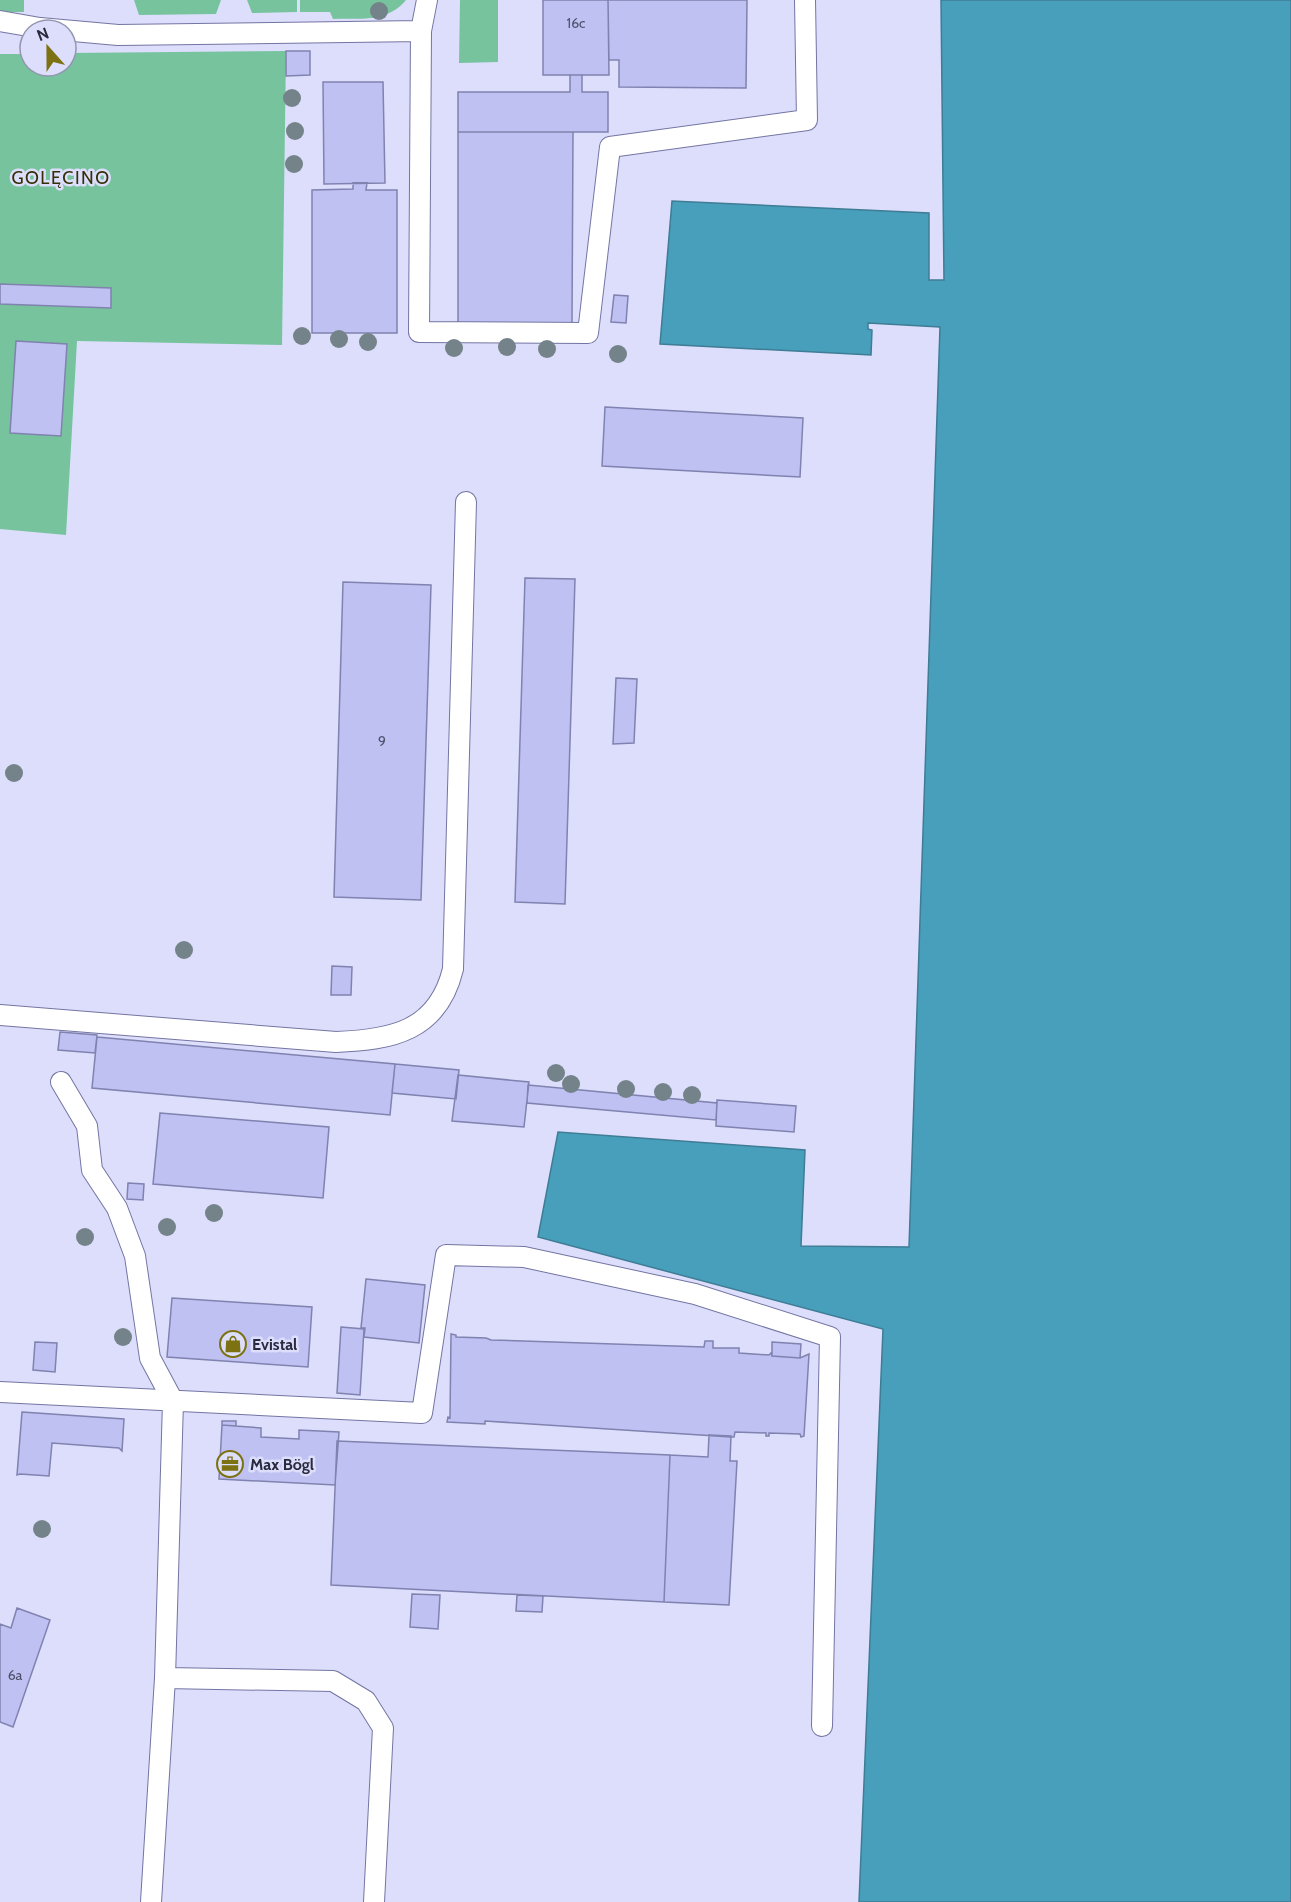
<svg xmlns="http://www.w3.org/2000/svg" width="1291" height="1902" font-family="Cabin,sans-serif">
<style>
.green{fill:#77c39e}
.water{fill:#489fbb;stroke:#3f7c95;stroke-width:1.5}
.building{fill:#bec1f2;stroke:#8082af;stroke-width:1.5}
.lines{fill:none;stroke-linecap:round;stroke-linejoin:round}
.service-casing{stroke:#7375a2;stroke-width:22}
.service{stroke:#fff;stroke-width:20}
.tree{fill:#748289}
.labels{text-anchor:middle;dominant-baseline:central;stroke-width:5;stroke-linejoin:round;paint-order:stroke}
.number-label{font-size:14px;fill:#4e506a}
.poi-label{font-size:16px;font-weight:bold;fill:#292a3d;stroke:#dcdefc;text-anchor:start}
.neighbourhood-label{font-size:18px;letter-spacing:1.5px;fill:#342f04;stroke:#dcdefc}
</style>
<rect width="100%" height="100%" fill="#dcdefc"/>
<!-- green -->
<path class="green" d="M 0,0 L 24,0 L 24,12 L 0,12 Z
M 134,0 L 221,0 L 216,14 L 139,15 Z
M 247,0 L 297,0 L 297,12 L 252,13 Z
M 300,0 L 406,0 C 387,23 360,18 333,19 L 330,12 L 300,12 Z
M 460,0 L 498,0 L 498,62 L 459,63 Z
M 286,51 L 282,345 L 77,341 L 66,535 L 0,529 L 0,54 L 30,54 L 30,66 L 66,66 L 66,53 Z"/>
<!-- water -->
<path class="water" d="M 941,0 L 1291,0 L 1291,1902 L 859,1902 L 883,1329 L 538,1237 L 558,1132 L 805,1150 L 801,1246 L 909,1247 L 940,327 L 868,323 L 868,329 L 872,330 L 871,355 L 660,344 L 672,201 L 929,213 L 929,280 L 944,280 Z"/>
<!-- building -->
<path class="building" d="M 543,0 L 608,0 L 609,75 L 543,75 Z
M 608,0 L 747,0 L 746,88 L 619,87 L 619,60 L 609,60 Z
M 286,51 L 310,51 L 310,75 L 286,76 Z
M 570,75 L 582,75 L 582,92 L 608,92 L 608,132 L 458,132 L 458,92 L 570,92 Z
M 323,82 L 383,82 L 385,183 L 324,184 Z
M 458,132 L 573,132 L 572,323 L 458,323 Z
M 353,183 L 367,183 L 366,190 L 397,190 L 397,333 L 312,333 L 312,190 L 353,189 Z
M 0,284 L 111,288 L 111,308 L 0,304 Z
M 614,295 L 628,296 L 626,323 L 611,322 Z
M 16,341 L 67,344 L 61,436 L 10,433 Z
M 605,407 L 803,418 L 800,477 L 602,466 Z
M 525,578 L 575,579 L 565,904 L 515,902 Z
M 343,582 L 431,585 L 421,900 L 334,897 Z
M 616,678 L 637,679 L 634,743 L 613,744 Z
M 332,966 L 352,967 L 351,995 L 331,995 Z
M 60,1032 L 97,1035 L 95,1053 L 58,1050 Z
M 97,1037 L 395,1064 L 390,1115 L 92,1088 Z
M 395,1064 L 459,1070 L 456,1099 L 392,1093 Z
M 458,1075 L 529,1082 L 524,1127 L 452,1121 Z
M 528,1085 L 717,1103 L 716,1120 L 527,1103 Z
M 717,1100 L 796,1106 L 794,1132 L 716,1126 Z
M 160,1113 L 329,1127 L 323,1198 L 153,1184 Z
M 128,1183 L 144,1184 L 143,1200 L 127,1199 Z
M 366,1279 L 425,1285 L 419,1343 L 364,1337 L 365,1328 L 361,1328 Z
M 172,1298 L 312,1307 L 308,1367 L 167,1357 Z
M 341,1327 L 364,1329 L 360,1395 L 337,1393 Z
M 451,1334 L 456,1335 L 456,1337 L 486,1338 L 491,1340 L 704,1347 L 705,1341 L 713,1341 L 713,1348 L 739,1348 L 739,1353 L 769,1355 L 771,1353 L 772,1356 L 800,1358 L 809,1354 L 804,1436 L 801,1437 L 800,1434 L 769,1433 L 769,1436 L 766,1436 L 766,1433 L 735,1432 L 734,1437 L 731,1437 L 485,1421 L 485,1424 L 447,1422 L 448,1417 L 450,1418 Z
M 35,1342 L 57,1343 L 55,1372 L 33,1370 Z
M 772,1342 L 801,1344 L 800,1358 L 772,1356 Z
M 22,1412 L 124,1419 L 122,1451 L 119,1448 L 52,1443 L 49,1476 L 20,1474 L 17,1475 Z
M 222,1421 L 236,1421 L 236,1426 L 222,1425 Z
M 222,1425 L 261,1428 L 261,1437 L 299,1439 L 299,1430 L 339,1432 L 335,1485 L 219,1479 Z
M 709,1435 L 731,1436 L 730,1461 L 737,1461 L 729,1605 L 664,1602 L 670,1455 L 708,1457 Z
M 337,1441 L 670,1455 L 664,1602 L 331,1585 Z
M 412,1594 L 440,1595 L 438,1629 L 410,1627 Z
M 517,1595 L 543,1596 L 542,1612 L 516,1611 Z
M 17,1608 L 50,1620 L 13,1727 L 0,1722 L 0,1624 L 11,1628 Z"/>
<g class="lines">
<defs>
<path id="service" d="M 0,21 L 40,28 L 118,35 L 421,31 L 427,0
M 421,31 L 419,332 L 588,333 L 610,147 L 807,120 L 805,0
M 0,1015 L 336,1042 C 392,1040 438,1031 453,969 L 466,502
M 61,1082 L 87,1126 L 92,1170 L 117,1208 L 135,1256 L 150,1358 L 173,1401 L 165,1678 L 151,1902
M 0,1392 L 422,1413 L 446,1255 L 524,1257 L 695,1294 L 830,1337 L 822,1726
M 165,1678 L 333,1681 L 366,1701 L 383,1728 L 374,1902"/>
</defs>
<!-- service casing -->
<use href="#service" class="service-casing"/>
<!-- service -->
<use href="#service" class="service"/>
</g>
<!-- trees -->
<g class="tree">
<circle cx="379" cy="11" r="9"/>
<circle cx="292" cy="98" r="9"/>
<circle cx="295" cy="131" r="9"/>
<circle cx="294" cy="164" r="9"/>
<circle cx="302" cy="336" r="9"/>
<circle cx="339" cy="339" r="9"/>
<circle cx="368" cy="342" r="9"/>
<circle cx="507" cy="347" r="9"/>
<circle cx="454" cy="348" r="9"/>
<circle cx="547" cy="349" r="9"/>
<circle cx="618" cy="354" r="9"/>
<circle cx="14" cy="773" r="9"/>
<circle cx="184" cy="950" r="9"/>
<circle cx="556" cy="1073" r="9"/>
<circle cx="571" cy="1084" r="9"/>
<circle cx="626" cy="1089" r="9"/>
<circle cx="663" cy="1092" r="9"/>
<circle cx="692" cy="1095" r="9"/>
<circle cx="214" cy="1213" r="9"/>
<circle cx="167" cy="1227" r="9"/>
<circle cx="85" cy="1237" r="9"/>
<circle cx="123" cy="1337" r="9"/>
<circle cx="42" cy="1529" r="9"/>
</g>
<!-- icons -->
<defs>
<symbol id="shop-ring" viewBox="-11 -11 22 22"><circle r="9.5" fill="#dcdefc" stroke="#7d7212" stroke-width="1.5"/><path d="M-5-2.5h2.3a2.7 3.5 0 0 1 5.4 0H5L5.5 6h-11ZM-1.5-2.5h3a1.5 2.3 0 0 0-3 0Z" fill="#7d7212"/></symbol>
<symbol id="office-ring" viewBox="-11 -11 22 22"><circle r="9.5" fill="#dcdefc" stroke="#7d7212" stroke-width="1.5"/><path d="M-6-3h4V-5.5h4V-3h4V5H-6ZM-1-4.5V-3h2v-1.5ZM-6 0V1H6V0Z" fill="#7d7212"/></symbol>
</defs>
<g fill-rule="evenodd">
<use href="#shop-ring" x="218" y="1329" width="30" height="30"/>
<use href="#office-ring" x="215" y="1449" width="30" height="30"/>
</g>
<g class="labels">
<!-- number labels -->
<g class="number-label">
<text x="576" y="23">16c</text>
<text x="382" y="741">9</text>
<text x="15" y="1675">6a</text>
</g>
<!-- poi labels -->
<g class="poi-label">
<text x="252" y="1344">Evistal</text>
<text x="250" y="1464">Max Bögl</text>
</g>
<!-- neighbourhood labels -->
<g class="neighbourhood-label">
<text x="61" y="178">GOLĘCINO</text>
</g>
</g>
<!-- north arrow -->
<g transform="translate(48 48) rotate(339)"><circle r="28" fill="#dcdefc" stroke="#9496b0" stroke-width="1.5"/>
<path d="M0-4.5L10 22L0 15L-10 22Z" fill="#7d7212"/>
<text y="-9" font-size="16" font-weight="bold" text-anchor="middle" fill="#292a3d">N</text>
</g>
</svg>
